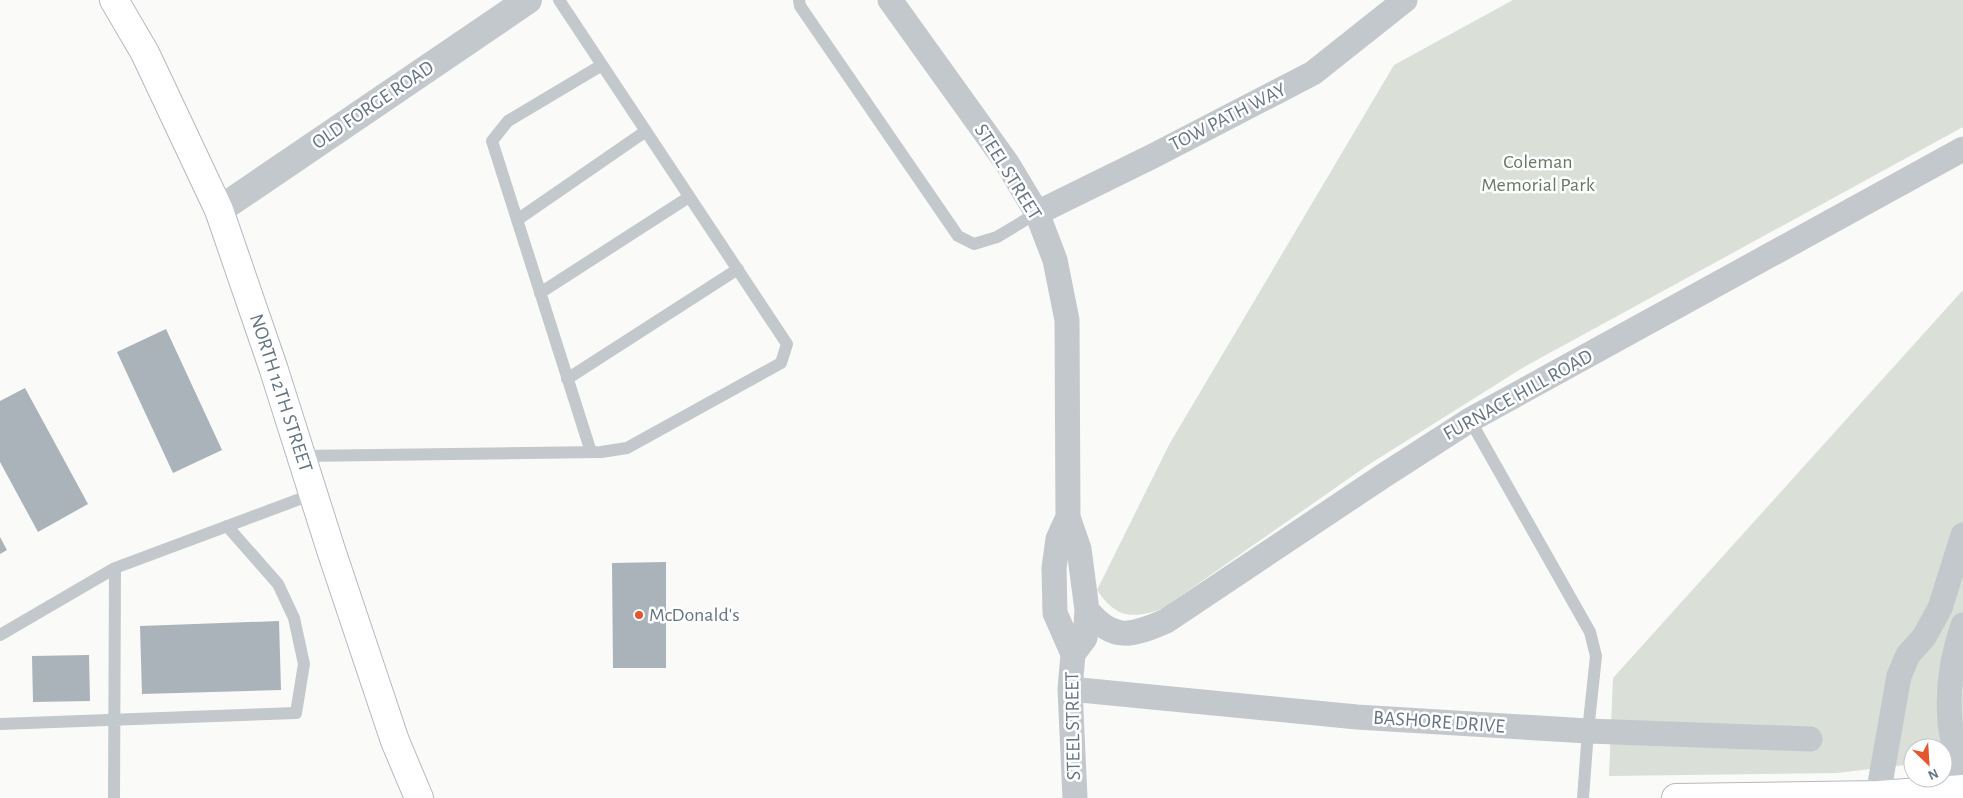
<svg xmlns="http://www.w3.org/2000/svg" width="1963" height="798" font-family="'Alegreya Sans',sans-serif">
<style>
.green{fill:#dadfd7}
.building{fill:#aab3b9}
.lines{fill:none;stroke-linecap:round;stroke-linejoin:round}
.secondary-casing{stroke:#b3babf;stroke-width:30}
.primary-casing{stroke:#b5babe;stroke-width:30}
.service{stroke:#c3c8cc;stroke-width:12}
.minor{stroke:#c3c8cc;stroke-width:25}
.tertiary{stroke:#c3c8cc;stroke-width:28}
.secondary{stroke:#fff;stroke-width:28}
.primary{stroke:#fff;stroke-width:28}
.poi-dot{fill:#e4572e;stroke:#fff;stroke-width:2}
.labels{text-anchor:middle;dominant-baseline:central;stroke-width:5;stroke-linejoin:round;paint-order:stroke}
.street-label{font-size:20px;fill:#657683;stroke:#fff}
.park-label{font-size:20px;fill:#687a64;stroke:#fff}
.poi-label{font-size:20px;fill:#657683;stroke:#fff;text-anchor:start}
</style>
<rect width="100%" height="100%" fill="#fafaf8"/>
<!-- green -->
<path class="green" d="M 1513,0 L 1963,0 L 1963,127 L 1524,367 L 1368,465 L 1162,609 C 1131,619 1116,618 1097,590 L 1170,443 L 1394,65 Z
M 1963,290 L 1963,758 L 1943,760 L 1943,748 L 1913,748 L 1913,764 L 1837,773 L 1609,776 L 1613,678 Z"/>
<!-- building -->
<path class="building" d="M 166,329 L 222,450 L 173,473 L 117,352 Z
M 25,388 L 88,504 L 38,532 L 0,462 L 0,401 Z
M 0,537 L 7,550 L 0,554 Z
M 666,562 L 666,668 L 613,668 L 612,563 Z
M 279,621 L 281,690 L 142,694 L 140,626 Z
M 89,655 L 90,701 L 33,702 L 32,656 Z"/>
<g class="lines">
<defs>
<path id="secondary" d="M 114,0 L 145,53 L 219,210 L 273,367 L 331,550 L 395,741 L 419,798"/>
<path id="primary" d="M 1676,798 L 1878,795 L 1963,789"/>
</defs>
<!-- secondary casing -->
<use href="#secondary" class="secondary-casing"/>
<!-- primary casing -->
<use href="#primary" class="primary-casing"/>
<!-- service -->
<path class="service" d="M 799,0 L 800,6 L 958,236 L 974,244 L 997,237 L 1037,213
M 517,220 L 646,131
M 540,293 L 689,197
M 567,379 L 738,269
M 1470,420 L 1590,632 L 1596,656 L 1588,731 L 1583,798
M 591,452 L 492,141 L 508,121 L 602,65
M 301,456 L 601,452 L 627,448 L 781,363 L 787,344 L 559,0
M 0,635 L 115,568 L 313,494
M 0,724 L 296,713 L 304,664 L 294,618 L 278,584 L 227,526
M 114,798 L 115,568"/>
<!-- minor -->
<path class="minor" d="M 890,0 L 1007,163 L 1037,213 L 1055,260 L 1067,320 L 1068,517 L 1079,549 L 1087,610 L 1085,638 L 1073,654
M 1037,213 L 1153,156 L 1313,73 L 1405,0
M 1068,517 L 1058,539 L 1054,568 L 1055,613 L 1073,654 L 1070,689 L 1075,798
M 1087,610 C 1113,642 1132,636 1166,621 L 1383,476 L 1470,420 L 1963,149
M 1963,625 C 1952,657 1947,688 1950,721 C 1951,740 1959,760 1963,778
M 1070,689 L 1357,717 L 1588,731 L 1810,739
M 1878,795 L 1899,676 L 1908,655 L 1924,637 L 1940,608 L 1963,535"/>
<!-- tertiary -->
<path class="tertiary" d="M 219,210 L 528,0"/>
<!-- secondary -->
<use href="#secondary" class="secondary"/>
<!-- primary -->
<use href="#primary" class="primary"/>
</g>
<!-- markers -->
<circle class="poi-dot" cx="639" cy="615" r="5"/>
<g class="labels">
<!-- street labels -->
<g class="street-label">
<text transform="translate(373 105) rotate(-34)">OLD FORGE ROAD</text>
<text transform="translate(1228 117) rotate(-27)">TOW PATH WAY</text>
<text transform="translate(1008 172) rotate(58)">STEEL STREET</text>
<text transform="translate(281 393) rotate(72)">NORTH 12TH STREET</text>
<text transform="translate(1518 395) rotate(-29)">FURNACE HILL ROAD</text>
<text transform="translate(1439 722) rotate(4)">BASHORE DRIVE</text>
<text transform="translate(1073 726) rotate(-91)">STEEL STREET</text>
</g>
<!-- park labels -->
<g class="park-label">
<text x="1538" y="162">Coleman<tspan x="1538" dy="23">Memorial Park</tspan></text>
</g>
<!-- poi labels -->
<g class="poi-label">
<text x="649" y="615">McDonald's</text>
</g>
</g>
<!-- north arrow -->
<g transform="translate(1928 763) rotate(155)"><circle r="24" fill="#ffffff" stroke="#c1c8cd"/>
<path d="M0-4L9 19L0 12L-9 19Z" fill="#e4572e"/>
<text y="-8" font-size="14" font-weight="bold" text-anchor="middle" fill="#657683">N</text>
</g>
</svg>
